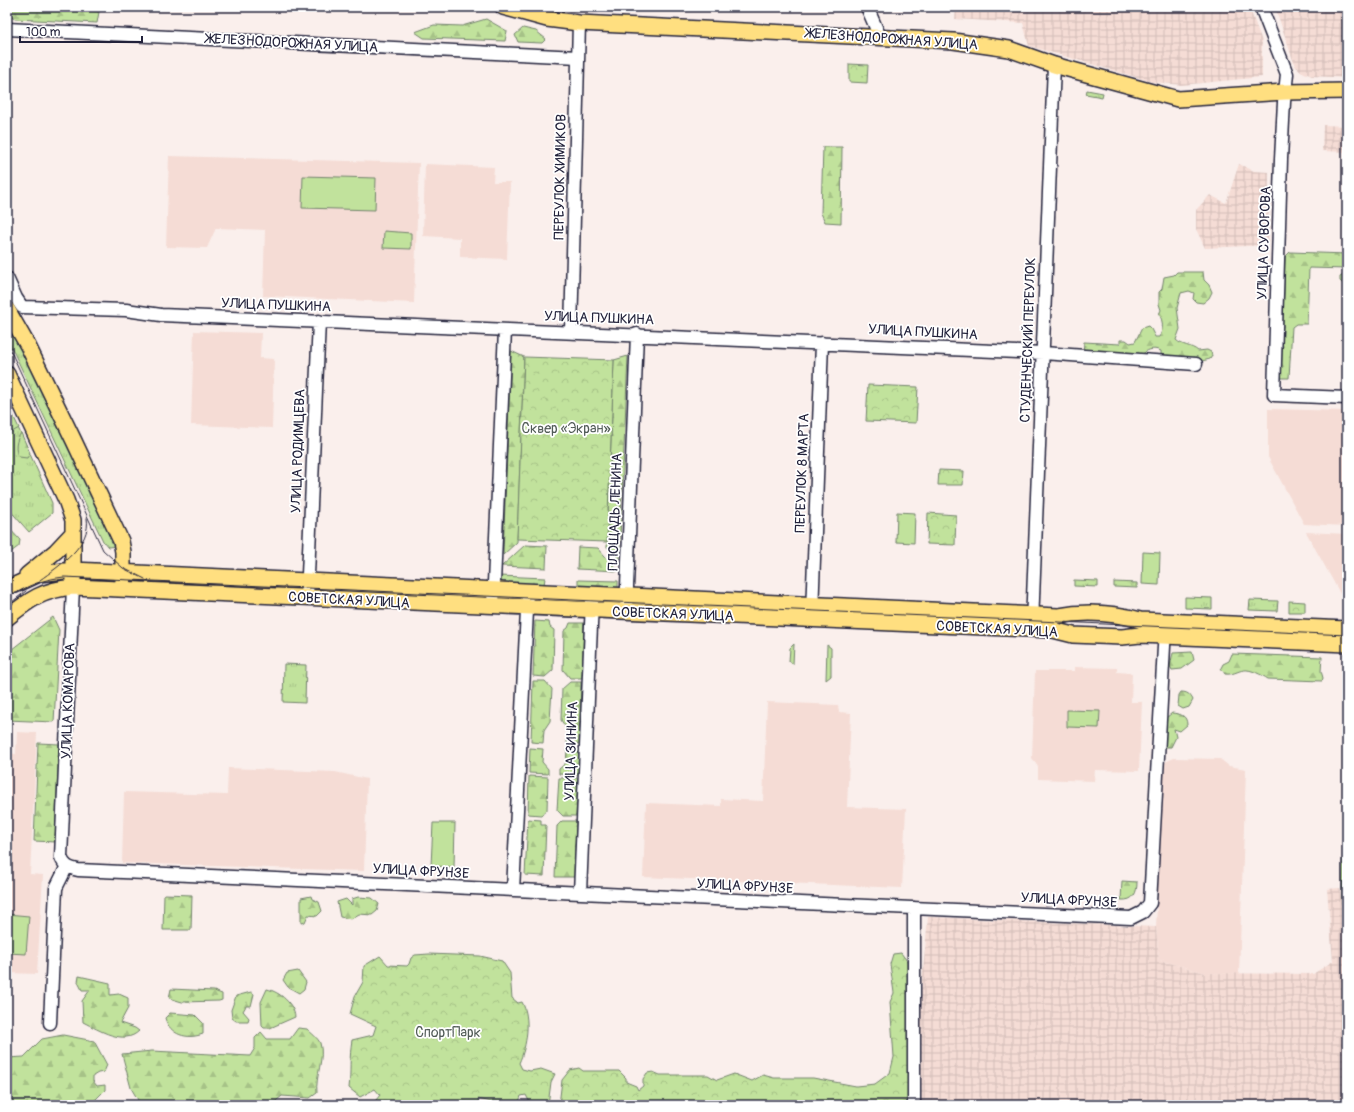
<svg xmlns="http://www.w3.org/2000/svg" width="1354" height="1112" font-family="Pangolin,sans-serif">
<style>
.built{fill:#f5dcd5}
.industrial{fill:url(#industrial-grid)}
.grass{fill:url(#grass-tufts);stroke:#72826c}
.forest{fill:url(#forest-firs);stroke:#72826c}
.park{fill:url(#park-crowns);stroke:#72826c}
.pitch{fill:#c1e29c;stroke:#72826c}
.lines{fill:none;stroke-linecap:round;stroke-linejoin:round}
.minor-casing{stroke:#22223b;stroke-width:15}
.major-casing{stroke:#22223b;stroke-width:18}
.minor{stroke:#fff;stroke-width:12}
.major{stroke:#ffdf80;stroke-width:15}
.tram{stroke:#22223b;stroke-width:1}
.labels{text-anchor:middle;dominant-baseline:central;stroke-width:3.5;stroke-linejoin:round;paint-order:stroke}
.street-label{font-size:14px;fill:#22223b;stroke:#fff}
.park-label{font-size:14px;fill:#525c58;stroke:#fff}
</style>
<defs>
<pattern id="industrial-grid" width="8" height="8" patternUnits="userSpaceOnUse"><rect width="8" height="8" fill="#f5dcd5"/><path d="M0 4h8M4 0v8" fill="none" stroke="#d2bcb8"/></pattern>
<pattern id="grass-tufts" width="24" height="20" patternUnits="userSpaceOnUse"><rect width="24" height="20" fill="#c1e29c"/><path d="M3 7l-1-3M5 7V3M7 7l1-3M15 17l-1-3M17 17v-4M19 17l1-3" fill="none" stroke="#a6c287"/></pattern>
<pattern id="forest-firs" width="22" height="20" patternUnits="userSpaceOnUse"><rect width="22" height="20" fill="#c1e29c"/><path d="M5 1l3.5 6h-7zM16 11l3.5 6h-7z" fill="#a6c287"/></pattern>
<pattern id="park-crowns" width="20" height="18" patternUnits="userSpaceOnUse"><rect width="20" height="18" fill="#c1e29c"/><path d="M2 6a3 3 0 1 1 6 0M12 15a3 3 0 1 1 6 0" fill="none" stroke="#a6c287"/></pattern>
</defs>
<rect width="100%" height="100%" fill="#faefec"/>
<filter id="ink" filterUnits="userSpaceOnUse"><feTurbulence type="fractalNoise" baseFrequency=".025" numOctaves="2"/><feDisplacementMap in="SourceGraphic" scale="8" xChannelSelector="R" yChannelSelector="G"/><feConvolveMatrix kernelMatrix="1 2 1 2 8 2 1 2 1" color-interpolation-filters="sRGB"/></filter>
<g filter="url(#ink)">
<!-- built -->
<path class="built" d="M 169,156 L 419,163 L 414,303 L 263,296 L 265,230 L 216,228 L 207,248 L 166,247 Z
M 425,164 L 494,167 L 493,182 L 510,182 L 507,259 L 460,257 L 460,238 L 423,236 Z
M 194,331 L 261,333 L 260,358 L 274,359 L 272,428 L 191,425 Z
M 1268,409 L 1347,411 L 1347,526 L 1304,524 L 1268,457 Z
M 1306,532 L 1347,534 L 1347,601 L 1342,597 Z
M 1074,667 L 1117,668 L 1117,672 L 1132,673 L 1131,702 L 1142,702 L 1139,771 L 1095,770 L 1094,781 L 1038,779 L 1038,767 L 1032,758 L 1035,671 L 1074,671 Z
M 767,702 L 838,705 L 839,712 L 851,713 L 847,807 L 906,809 L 902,888 L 643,877 L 646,803 L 721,806 L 721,799 L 763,801 Z
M 1347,713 L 1347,908 L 1342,904 Z
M 17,732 L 37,733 L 30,874 L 43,875 L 37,974 L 7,973 L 7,753 L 16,754 Z
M 1174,758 L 1220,759 L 1229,766 L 1246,769 L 1239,974 L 1205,973 L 1159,960 L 1156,927 L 1163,763 Z
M 228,768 L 335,772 L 367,779 L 364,871 L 122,863 L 124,792 L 227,795 Z"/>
<!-- industrial -->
<path class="industrial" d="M 592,7 L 657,7 L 657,11 L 592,9 Z
M 956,7 L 1249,7 L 1262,41 L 1262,77 L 1182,85 L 1153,82 L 1029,46 L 1023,23 L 955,19 Z
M 1275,7 L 1347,7 L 1347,78 L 1312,76 L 1302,72 L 1295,66 Z
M 1323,125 L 1347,126 L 1347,152 L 1322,151 Z
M 1239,164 L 1254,171 L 1269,172 L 1268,245 L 1205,248 L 1196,229 L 1196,210 L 1210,195 L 1226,203 Z
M 1340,888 L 1342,904 L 1347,908 L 1347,1105 L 917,1105 L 918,1025 L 928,917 L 1156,927 L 1159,960 L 1205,973 L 1313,974 L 1333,961 L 1327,889 Z"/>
<!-- grass -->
<path class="grass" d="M 1087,90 L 1103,93 L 1102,97 L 1086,94 Z
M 7,316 L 117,546 L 108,547 L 103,541 L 7,338 Z
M 7,403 L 52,503 L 52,513 L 29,532 L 7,507 Z
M 7,526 L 20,540 L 19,546 L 7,555 Z
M 1074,580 L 1098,581 L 1098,587 L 1074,586 Z
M 1114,582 L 1137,583 L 1137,588 L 1114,587 Z
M 1185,597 L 1212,598 L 1212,609 L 1185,608 Z
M 1250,600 L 1278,601 L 1277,611 L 1249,610 Z
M 794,644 L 793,664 L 789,661 L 790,648 Z
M 827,645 L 831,648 L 831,676 L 826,680 Z
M 284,664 L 306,665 L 305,703 L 283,702 Z"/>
<!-- forest -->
<path class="forest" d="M 16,7 L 71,7 L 99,12 L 97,23 L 15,19 L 7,15 L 7,11 Z
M 486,19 L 507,31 L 505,41 L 424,38 L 415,32 L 434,25 L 462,26 Z
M 523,28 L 536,31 L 546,39 L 542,43 L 518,42 L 515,35 Z
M 823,147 L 842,147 L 841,223 L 825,222 L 821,213 Z
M 1290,252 L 1347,254 L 1347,269 L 1309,268 L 1307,324 L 1296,324 L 1292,327 L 1289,378 L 1281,378 L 1285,257 Z
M 1177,272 L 1203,272 L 1204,280 L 1209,285 L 1212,292 L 1209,298 L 1203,303 L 1196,302 L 1193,299 L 1194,293 L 1189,291 L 1181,293 L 1177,308 L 1180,329 L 1176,340 C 1182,346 1191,345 1198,351 L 1207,350 L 1211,352 L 1212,356 L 1210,359 L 1202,361 L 1161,358 L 1161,351 C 1152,347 1147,350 1140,356 L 1083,353 L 1084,342 L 1120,344 L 1120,340 L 1126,340 L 1130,343 L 1135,342 L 1142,328 L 1148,326 L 1151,329 L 1155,337 L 1159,337 C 1164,330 1163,320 1159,314 L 1161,310 L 1159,304 L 1159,292 L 1162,289 L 1164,277 L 1174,275 Z
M 1347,273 L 1347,287 L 1340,281 L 1340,277 Z
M 511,351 L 524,357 L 517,542 L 503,555 Z
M 628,356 L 619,560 L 607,547 L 614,360 Z
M 7,403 L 19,428 L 12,432 L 7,429 Z
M 21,433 L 30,453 L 27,458 L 19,457 C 14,450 16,440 21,433 Z
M 525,545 L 547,546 L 546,568 L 502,566 Z
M 578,547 L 598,548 L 618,571 L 577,569 Z
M 500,576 L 545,578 L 544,585 L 500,582 Z
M 578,580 L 618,581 L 618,588 L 578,586 Z
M 53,617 L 59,630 L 54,722 L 7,720 L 7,653 Z
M 535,621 L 549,622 L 550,627 L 554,630 L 553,670 L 545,677 L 533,676 Z
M 570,623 L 584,623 L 582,678 L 570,678 L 563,670 L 564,631 L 568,628 Z
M 1192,652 L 1194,660 L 1182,669 L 1172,670 L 1170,666 L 1173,653 Z
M 1232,654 L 1322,657 L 1321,671 L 1323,678 L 1322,681 L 1268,679 C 1262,675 1251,669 1244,670 C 1237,671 1233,675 1225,674 L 1221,668 L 1223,664 L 1229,661 Z
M 533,681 L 545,681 L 552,689 L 550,721 L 544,730 L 543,743 L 531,742 Z
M 570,682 L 581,682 L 579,744 L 567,744 L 568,731 L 561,720 L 562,689 Z
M 1181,692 C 1187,692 1190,694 1193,700 L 1189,707 L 1183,709 L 1178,706 L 1179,695 Z
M 1172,713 C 1180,714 1187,715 1187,725 L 1180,731 L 1174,729 L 1176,737 L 1171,747 L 1165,747 L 1166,718 Z
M 38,743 L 59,744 L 55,842 L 34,841 Z
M 530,748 L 543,749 L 542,762 L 548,769 L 548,774 L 529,773 Z
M 567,750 L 579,750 L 578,775 L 559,774 L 559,769 L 566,763 Z
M 529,776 L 548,777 L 547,810 L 541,815 L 528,814 Z
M 559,778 L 578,778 L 576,816 L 563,816 L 557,810 Z
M 528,819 L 541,820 L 541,825 L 546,825 L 544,876 L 525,875 Z
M 562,821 L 576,821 L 574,877 L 555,877 L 557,826 Z
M 1343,859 L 1347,859 L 1347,908 L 1342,904 Z
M 1122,881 L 1137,882 C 1137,893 1134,901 1121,900 Z
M 164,894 L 192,895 L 191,930 L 163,930 Z
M 311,896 L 312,899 L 319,902 L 322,911 L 317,916 L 308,915 L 305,922 L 301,923 L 301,898 Z
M 358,897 L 372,898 L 379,904 L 377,911 L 372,915 L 359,914 L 351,919 L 340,917 L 337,902 L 346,899 L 352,905 L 352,899 Z
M 298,971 L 306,982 L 304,989 L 299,993 L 288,987 L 283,980 L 287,973 Z
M 79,976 L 110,983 L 110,995 L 119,994 L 128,998 L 128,1008 L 120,1023 L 135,1028 L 139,1031 C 124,1046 99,1030 83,1022 L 82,1001 L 90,990 L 82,990 L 78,982 Z
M 171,989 L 214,991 L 222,994 L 222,1000 L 219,1001 L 182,1002 L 169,998 Z
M 267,989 C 280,992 294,1004 295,1017 L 270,1028 L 264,1028 L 262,1026 L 261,1002 Z
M 251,992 L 254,994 L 251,1006 L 246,1006 L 243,1011 L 249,1018 L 248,1021 L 236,1021 L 232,1018 L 231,1010 L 236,996 Z
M 170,1013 L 195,1015 L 203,1023 L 203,1034 C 187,1040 170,1035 165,1018 Z
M 298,1028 L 307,1029 C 311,1033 318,1038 320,1043 C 325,1058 315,1076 317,1093 L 310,1098 L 282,1096 L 271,1105 L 141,1105 L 131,1088 L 122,1054 L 152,1051 L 250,1056 L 255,1048 L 255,1038 L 261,1032 L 267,1039 L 290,1039 Z
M 63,1035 L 94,1041 L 107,1065 L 104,1072 L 98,1073 L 93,1076 L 93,1081 L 97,1086 L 105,1085 L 105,1090 L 92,1103 L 87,1105 L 14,1105 L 7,1094 L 7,1058 L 24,1057 L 42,1039 Z"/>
<!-- park -->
<path class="park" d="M 849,64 L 868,65 L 867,83 L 849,82 Z
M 524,357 L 614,360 L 607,542 L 517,539 Z
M 868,385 L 918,387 L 916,423 L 866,421 Z
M 939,470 L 964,471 L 963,485 L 938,485 Z
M 928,513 L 956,515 L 955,545 L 927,544 Z
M 1289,601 L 1305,602 L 1305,612 L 1289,612 Z
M 901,953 L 907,961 L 910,1063 L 907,1105 L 559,1105 L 562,1080 L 570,1070 L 579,1068 L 583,1071 L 619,1071 L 626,1078 L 626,1082 L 636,1086 L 638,1090 L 643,1086 L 643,1079 L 647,1073 L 653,1072 L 660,1075 L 708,1075 L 717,1080 L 734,1074 L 752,1081 L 763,1075 L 774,1078 L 813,1078 L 856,1086 L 875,1084 L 890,1073 L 894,1057 L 890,1002 L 894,993 L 890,964 L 893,954 Z
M 429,954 L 480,956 L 502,961 L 510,973 L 512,998 L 518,1003 L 522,1002 C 531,1018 527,1046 519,1063 L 522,1069 L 530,1071 L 541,1069 L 555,1074 L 551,1082 L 548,1105 L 531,1105 L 526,1095 L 521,1096 L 518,1105 L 506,1105 L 478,1099 L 479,1105 L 372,1105 L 380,1095 L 375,1089 L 360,1097 L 349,1088 C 351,1072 349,1057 352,1040 L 373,1035 L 376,1026 L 350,1014 L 355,996 L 363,982 L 364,966 L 380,956 L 388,965 L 407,966 L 409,964 L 411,958 L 415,955 Z"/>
<!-- pitch -->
<path class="pitch" d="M 303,176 L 376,178 L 375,210 L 302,208 Z
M 384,231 L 411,233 L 411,249 L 383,248 Z
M 897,512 L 915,513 L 914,543 L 896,542 Z
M 1143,552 L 1160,553 L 1159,585 L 1142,584 Z
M 1067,710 L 1100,711 L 1099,728 L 1067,727 Z
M 433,823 L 455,823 L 454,867 L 431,866 Z
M 7,914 L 29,916 L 26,954 L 7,953 Z"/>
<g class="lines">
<defs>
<path id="minor" d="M 867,7 L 880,37
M 1261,7 L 1287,74 L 1284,102 L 1281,159 L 1274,395 L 1347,398
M 7,29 L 578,57
M 7,278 L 16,298 L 22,307 L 126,310 L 161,315 L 1043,353 L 1196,364
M 571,332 L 579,23
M 73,587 L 61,857 C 64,866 69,868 78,870 L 1131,918 L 1143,912 L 1150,903 L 1165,628
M 307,598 L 319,321
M 493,606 L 505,330
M 626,612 L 637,334
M 812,613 L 822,343
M 1032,624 L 1054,65
M 513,890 L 528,591
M 580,893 L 592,601
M 50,1023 L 56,888 L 67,866
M 914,1105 L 914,908"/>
<path id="major" d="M 503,7 L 547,19 L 579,23 L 953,41 L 1009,49 L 1054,65 L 1178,99 L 1285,92 L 1347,91
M 7,309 L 28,346 L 74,441 L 121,541 L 123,552 L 123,583
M 7,374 L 66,500 L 73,520 L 73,581
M 27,575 L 56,551 L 72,534
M 15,585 L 39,574 L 73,570 L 1058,616 C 1085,611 1114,613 1140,620 L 1347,629
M 7,618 C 30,599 43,590 73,587 L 1053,630 L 1073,635 L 1122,637 L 1140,635 L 1347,644"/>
</defs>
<!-- minor casing -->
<use href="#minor" class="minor-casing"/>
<!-- major casing -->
<use href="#major" class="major-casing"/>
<!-- minor -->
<use href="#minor" class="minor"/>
<!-- major -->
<use href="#major" class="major"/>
<!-- tram -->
<path class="tram" d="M 7,343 L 103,550 L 123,568 L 145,579
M 40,580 C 59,566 92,545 87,518
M 18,592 C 33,583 47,579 64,577 L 1347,635
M 7,606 L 26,591"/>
</g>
</g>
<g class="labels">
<!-- street labels -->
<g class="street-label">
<text transform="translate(892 39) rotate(4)">ЖЕЛЕЗНОДОРОЖНАЯ УЛИЦА</text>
<text transform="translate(292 43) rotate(3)">ЖЕЛЕЗНОДОРОЖНАЯ УЛИЦА</text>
<text transform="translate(560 177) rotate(-89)">ПЕРЕУЛОК ХИМИКОВ</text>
<text transform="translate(1264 243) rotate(-88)">УЛИЦА СУВОРОВА</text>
<text transform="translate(276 305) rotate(2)">УЛИЦА ПУШКИНА</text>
<text transform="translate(599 318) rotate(2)">УЛИЦА ПУШКИНА</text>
<text transform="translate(923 332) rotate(3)">УЛИЦА ПУШКИНА</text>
<text transform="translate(1028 340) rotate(-88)">СТУДЕНЧЕСКИЙ ПЕРЕУЛОК</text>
<text transform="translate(298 451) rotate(-88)">УЛИЦА РОДИМЦЕВА</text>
<text transform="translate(802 473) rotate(-88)">ПЕРЕУЛОК 8 МАРТА</text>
<text transform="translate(615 512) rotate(-88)">ПЛОЩАДЬ ЛЕНИНА</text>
<text transform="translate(349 600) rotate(3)">СОВЕТСКАЯ УЛИЦА</text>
<text transform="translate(673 614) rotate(2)">СОВЕТСКАЯ УЛИЦА</text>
<text transform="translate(997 629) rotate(3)">СОВЕТСКАЯ УЛИЦА</text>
<text transform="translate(68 701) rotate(-88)">УЛИЦА КОМАРОВА</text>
<text transform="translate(571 751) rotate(-88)">УЛИЦА ЗИНИНА</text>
<text transform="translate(421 871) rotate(3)">УЛИЦА ФРУНЗЕ</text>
<text transform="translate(745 886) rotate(3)">УЛИЦА ФРУНЗЕ</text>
<text transform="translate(1069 900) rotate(3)">УЛИЦА ФРУНЗЕ</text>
</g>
<!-- park labels -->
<g class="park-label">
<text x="566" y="428">Сквер «Экран»</text>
<text x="448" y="1032">СпортПарк</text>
</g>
</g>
<!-- margin -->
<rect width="1354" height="1112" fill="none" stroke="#fff" stroke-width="24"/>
<rect x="12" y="12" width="1330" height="1088" fill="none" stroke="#22223b" stroke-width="1.5" filter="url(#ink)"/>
<!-- scale -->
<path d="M20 36v6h122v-6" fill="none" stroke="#22223b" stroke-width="2"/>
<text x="26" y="36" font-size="12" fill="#22223b" stroke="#ffffff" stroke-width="3" paint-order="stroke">100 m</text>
</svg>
